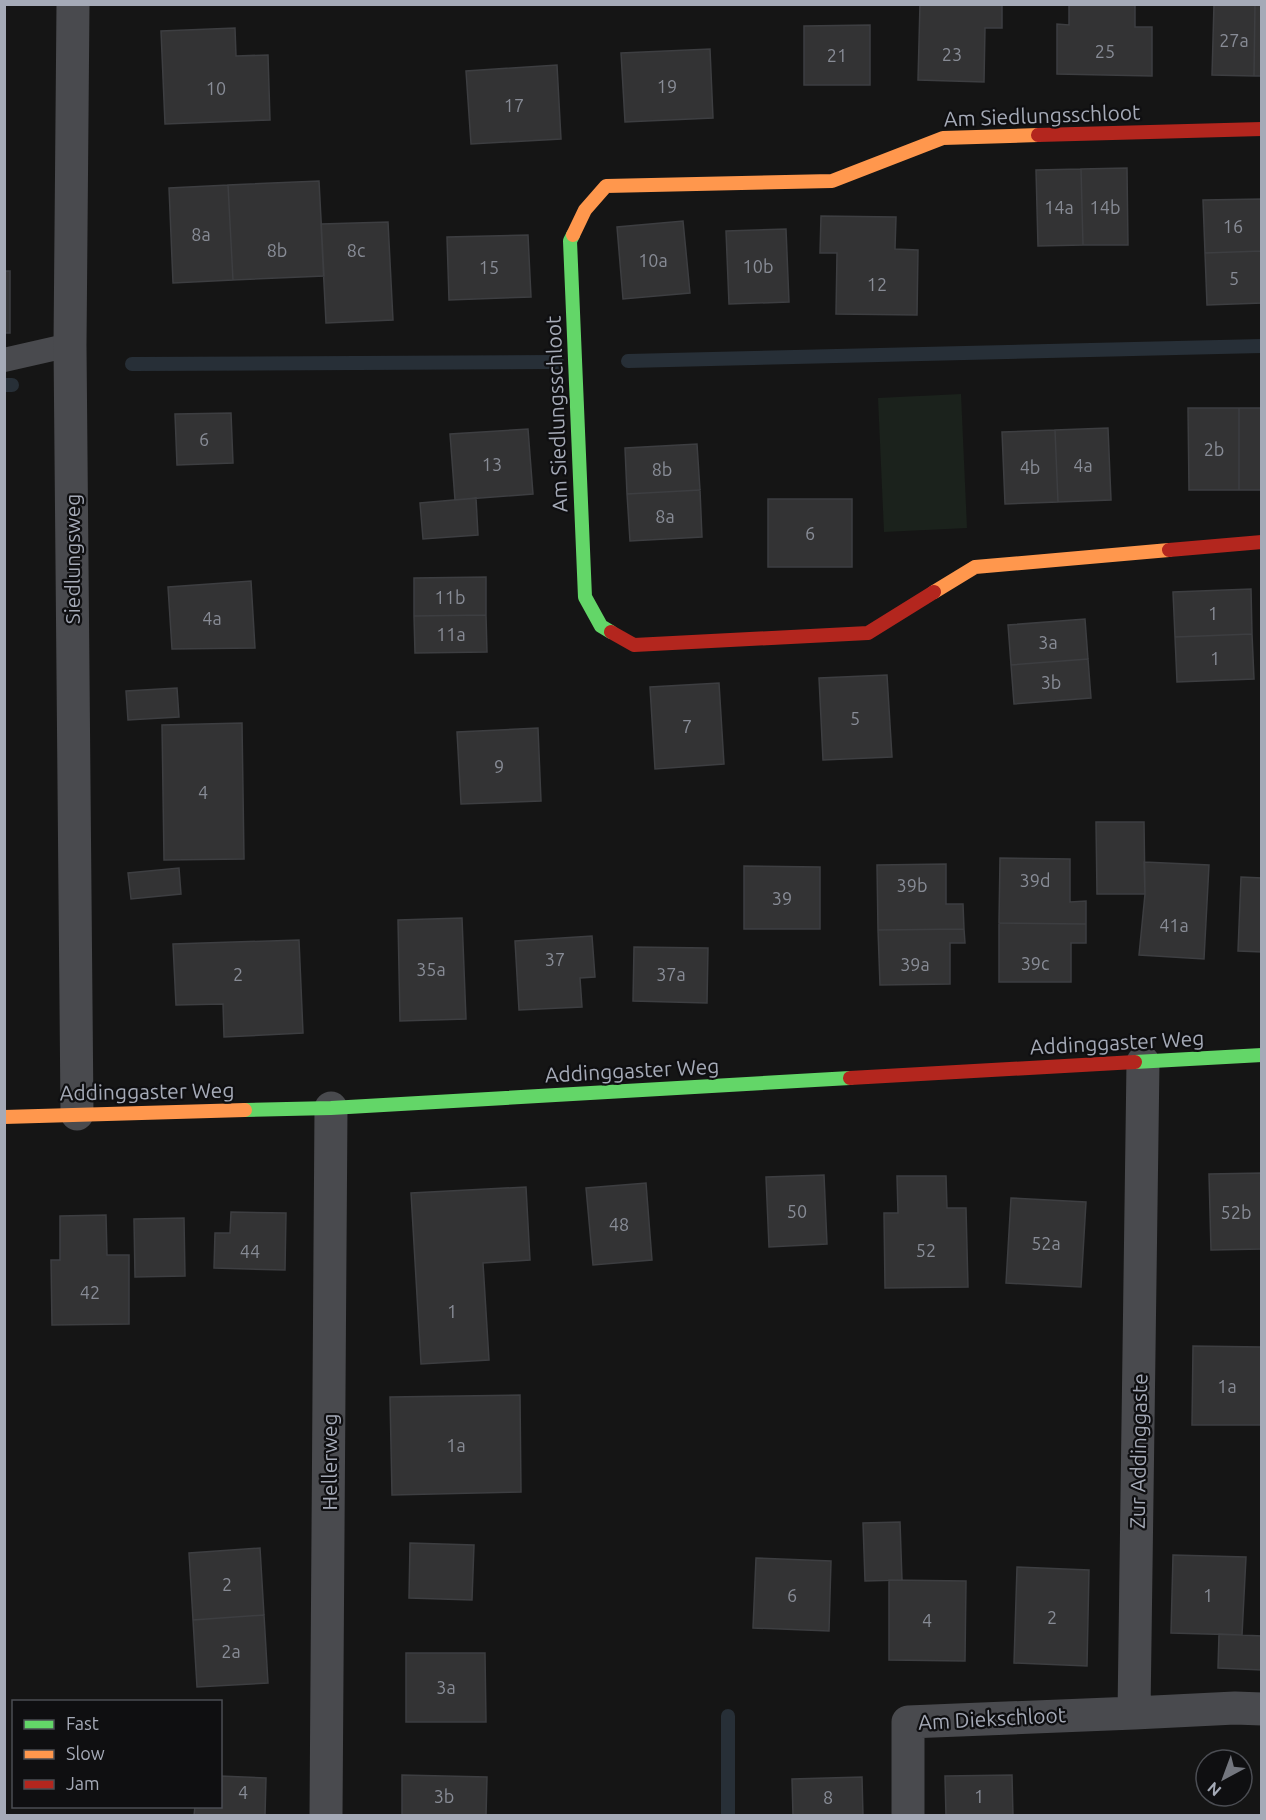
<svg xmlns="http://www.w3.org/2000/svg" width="1266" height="1820" font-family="Ubuntu,sans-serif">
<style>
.green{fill:#1b221c}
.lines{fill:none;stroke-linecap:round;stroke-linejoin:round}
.stream{stroke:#272f37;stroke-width:14}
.building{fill:#333334;stroke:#3d3e41;stroke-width:1.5}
.lane{stroke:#494a4e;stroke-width:24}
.street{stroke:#494a4e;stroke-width:33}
.fast{stroke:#63d668;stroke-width:14}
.slow{stroke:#ff974d;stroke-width:14}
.jam{stroke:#b3261e;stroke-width:14}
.labels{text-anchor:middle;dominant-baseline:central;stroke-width:4.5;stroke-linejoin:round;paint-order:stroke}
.number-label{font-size:18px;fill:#888c96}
.street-label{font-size:21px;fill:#a5aab7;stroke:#0f0f11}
</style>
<rect width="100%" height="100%" fill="#151515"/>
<!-- green -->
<path class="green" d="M 961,394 L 967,528 L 884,532 L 878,398 Z"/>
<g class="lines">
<!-- stream -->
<path class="stream" d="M 628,361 L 1262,346
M 132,364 L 557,362
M 4,385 L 12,385
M 728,1816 L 728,1716"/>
</g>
<!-- building -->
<path class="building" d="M 920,4 L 1002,4 L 1002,28 L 985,28 L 984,82 L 918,80 Z
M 1069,4 L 1135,4 L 1135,27 L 1152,27 L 1152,76 L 1057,74 L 1057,24 L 1069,25 Z
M 1214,4 L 1255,4 L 1254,76 L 1212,75 Z
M 1255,4 L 1262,4 L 1262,76 L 1254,76 Z
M 870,25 L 870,85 L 804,85 L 804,26 Z
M 235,28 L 236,56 L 268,55 L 270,120 L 165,124 L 161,31 Z
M 710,49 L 713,118 L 625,122 L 621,53 Z
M 557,65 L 561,139 L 471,144 L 466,71 Z
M 1127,168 L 1128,245 L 1083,245 L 1081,169 Z
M 1081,169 L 1083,245 L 1038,246 L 1036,170 Z
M 319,181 L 324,276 L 233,280 L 228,185 Z
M 228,185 L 233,280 L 173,283 L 169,188 Z
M 1262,199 L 1262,251 L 1205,253 L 1203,200 Z
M 821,216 L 896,217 L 895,249 L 918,250 L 917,315 L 836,314 L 837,253 L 820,253 Z
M 683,221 L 690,293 L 623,299 L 617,227 Z
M 388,222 L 393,320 L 326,323 L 321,224 Z
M 786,229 L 789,302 L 729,304 L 726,231 Z
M 528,235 L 531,297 L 449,300 L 447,237 Z
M 1262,251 L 1262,303 L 1207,305 L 1205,253 Z
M 4,271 L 10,271 L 10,333 L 4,333 Z
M 1188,408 L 1239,408 L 1239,490 L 1189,490 Z
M 1239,408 L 1262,408 L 1262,490 L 1239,490 Z
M 231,413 L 233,463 L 177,465 L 175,414 Z
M 1108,428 L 1111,500 L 1058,502 L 1055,430 Z
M 528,429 L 533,494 L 455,500 L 450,434 Z
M 1055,430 L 1058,502 L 1005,504 L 1002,432 Z
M 697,444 L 700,490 L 627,494 L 625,448 Z
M 700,490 L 702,537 L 630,541 L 627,494 Z
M 476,498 L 478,535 L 423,539 L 420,503 Z
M 768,499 L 852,499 L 852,567 L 768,567 Z
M 486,577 L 486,615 L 414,616 L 414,578 Z
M 251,581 L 255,648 L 172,649 L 168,587 Z
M 1251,589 L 1252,634 L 1175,637 L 1173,592 Z
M 486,615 L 487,652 L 415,653 L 414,616 Z
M 1085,619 L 1088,659 L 1011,665 L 1008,625 Z
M 1252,634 L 1254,679 L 1177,682 L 1175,637 Z
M 1088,659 L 1091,698 L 1014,704 L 1011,665 Z
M 887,675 L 892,757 L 823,760 L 819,678 Z
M 719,683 L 724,764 L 655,769 L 650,687 Z
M 177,688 L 179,717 L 128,720 L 126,691 Z
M 242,723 L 244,859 L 164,860 L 162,725 Z
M 538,728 L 541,801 L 461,804 L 457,732 Z
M 1096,822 L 1144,822 L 1145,894 L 1097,894 Z
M 1000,858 L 1070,859 L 1070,902 L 1086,901 L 1086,924 L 999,923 Z
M 1144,862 L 1209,865 L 1204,959 L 1139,955 L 1145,894 Z
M 946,864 L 946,904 L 963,904 L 964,929 L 878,930 L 877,865 Z
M 744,866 L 820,867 L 820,929 L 744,929 Z
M 179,868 L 181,894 L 131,899 L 128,873 Z
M 1241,877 L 1262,878 L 1262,952 L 1238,951 Z
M 462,918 L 466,1019 L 400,1021 L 398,920 Z
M 999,923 L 1086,924 L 1086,943 L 1071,943 L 1071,982 L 999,982 Z
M 964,929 L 965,943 L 950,943 L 950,984 L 880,985 L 878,930 Z
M 592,936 L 595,977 L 580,978 L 582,1007 L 519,1010 L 515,941 Z
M 299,940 L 303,1033 L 224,1037 L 223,1004 L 176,1005 L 173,944 Z
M 634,947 L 708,948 L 707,1003 L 633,1001 Z
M 1262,1173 L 1262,1249 L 1211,1250 L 1209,1174 Z
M 824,1175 L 827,1244 L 769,1247 L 766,1177 Z
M 897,1176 L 946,1176 L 947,1208 L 966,1208 L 968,1287 L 885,1288 L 884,1213 L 898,1213 Z
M 646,1183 L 652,1260 L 593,1265 L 586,1188 Z
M 526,1187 L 530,1260 L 483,1263 L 489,1360 L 421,1364 L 411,1193 Z
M 1011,1198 L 1086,1202 L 1081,1287 L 1006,1283 Z
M 231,1212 L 286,1213 L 285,1270 L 214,1268 L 215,1233 L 230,1233 Z
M 106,1215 L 107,1255 L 129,1255 L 129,1324 L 52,1325 L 51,1260 L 60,1260 L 60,1216 Z
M 184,1218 L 185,1276 L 135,1277 L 134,1219 Z
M 1193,1346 L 1262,1347 L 1262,1425 L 1192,1425 Z
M 520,1395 L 521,1492 L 392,1495 L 390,1397 Z
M 900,1522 L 902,1580 L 865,1581 L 863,1523 Z
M 410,1543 L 474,1545 L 472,1600 L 409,1598 Z
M 260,1548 L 264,1615 L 193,1620 L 189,1553 Z
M 1173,1555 L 1246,1557 L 1242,1635 L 1171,1633 Z
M 756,1558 L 831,1561 L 829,1631 L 753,1628 Z
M 1017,1567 L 1089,1570 L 1087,1666 L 1014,1663 Z
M 889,1580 L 966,1581 L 965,1661 L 889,1660 Z
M 264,1615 L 268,1683 L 197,1687 L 193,1620 Z
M 1219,1634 L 1262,1636 L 1262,1670 L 1218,1668 Z
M 406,1653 L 485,1653 L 486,1722 L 406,1722 Z
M 402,1775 L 487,1777 L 486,1816 L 402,1816 Z
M 1012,1775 L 1013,1816 L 946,1816 L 945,1776 Z
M 220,1776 L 266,1778 L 265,1816 L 194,1816 L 195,1806 L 220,1806 Z
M 862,1777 L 863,1816 L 793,1816 L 792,1779 Z"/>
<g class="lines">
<!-- lane -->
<path class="lane" d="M 4,360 L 70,345"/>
<!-- street -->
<path class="street" d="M 73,4 L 70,345 L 77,1114
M 1143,1062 L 1134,1713 L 1235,1708 L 1262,1709
M 326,1816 L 331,1108
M 908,1816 L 908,1722 L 1134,1713"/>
<!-- fast -->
<path class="fast" d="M 573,235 L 570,241 L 585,597 L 601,626 L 611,632
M 1135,1062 L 1262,1055
M 245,1110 L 331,1108 L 850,1078"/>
<!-- slow -->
<path class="slow" d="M 573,235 L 585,210 L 606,186 L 832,181 L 943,138 L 1038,135
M 934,592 L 975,567 L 1169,550
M 4,1117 L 245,1110"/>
<!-- jam -->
<path class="jam" d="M 1038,135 L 1262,129
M 1169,550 L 1262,542
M 611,632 L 634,645 L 868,633 L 934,592
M 850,1078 L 1135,1062"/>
</g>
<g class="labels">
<!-- number labels -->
<g class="number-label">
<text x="1234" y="40">27a</text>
<text x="1105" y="51">25</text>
<text x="952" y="54">23</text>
<text x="837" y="55">21</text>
<text x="667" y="86">19</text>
<text x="216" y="88">10</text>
<text x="514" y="105">17</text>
<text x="1059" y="207">14a</text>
<text x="1105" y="207">14b</text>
<text x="1233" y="226">16</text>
<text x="201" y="234">8a</text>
<text x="277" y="250">8b</text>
<text x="356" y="250">8c</text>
<text x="653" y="260">10a</text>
<text x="758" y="266">10b</text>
<text x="489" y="267">15</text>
<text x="1234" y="278">5</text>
<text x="877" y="284">12</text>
<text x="204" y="439">6</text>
<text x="1214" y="449">2b</text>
<text x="492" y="464">13</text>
<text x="1083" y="465">4a</text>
<text x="1030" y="467">4b</text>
<text x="662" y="469">8b</text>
<text x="665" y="516">8a</text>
<text x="810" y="533">6</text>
<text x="450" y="597">11b</text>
<text x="1213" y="613">1</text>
<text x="212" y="618">4a</text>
<text x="451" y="634">11a</text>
<text x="1048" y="642">3a</text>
<text x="1215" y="658">1</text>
<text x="1051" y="682">3b</text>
<text x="855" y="718">5</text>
<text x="687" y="726">7</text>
<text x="499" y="766">9</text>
<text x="203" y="792">4</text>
<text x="1035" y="880">39d</text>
<text x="912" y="885">39b</text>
<text x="782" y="898">39</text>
<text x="1174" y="925">41a</text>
<text x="555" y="959">37</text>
<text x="1035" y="963">39c</text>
<text x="915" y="964">39a</text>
<text x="431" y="969">35a</text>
<text x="238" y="974">2</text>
<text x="671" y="974">37a</text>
<text x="797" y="1211">50</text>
<text x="1236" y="1212">52b</text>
<text x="619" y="1224">48</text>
<text x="1046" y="1243">52a</text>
<text x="926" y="1250">52</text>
<text x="250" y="1251">44</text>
<text x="90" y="1292">42</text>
<text x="452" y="1311">1</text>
<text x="1227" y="1386">1a</text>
<text x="456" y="1445">1a</text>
<text x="227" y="1584">2</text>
<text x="792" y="1595">6</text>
<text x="1208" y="1595">1</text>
<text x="1052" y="1617">2</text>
<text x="927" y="1620">4</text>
<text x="231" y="1651">2a</text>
<text x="446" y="1687">3a</text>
<text x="243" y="1792">4</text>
<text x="444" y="1796">3b</text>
<text x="979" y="1796">1</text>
<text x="828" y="1797">8</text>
</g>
<!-- street labels -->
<g class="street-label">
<text transform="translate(1042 115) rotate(-2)">Am Siedlungsschloot</text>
<text transform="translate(556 414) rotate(-92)">Am Siedlungsschloot</text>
<text transform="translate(72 559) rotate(-90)">Siedlungsweg</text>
<text transform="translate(1117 1042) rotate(-3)">Addinggaster Weg</text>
<text transform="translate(632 1070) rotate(-3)">Addinggaster Weg</text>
<text transform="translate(147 1091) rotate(-1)">Addinggaster Weg</text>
<text transform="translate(1138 1451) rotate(-89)">Zur Addinggaste</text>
<text transform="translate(329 1462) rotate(-90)">Hellerweg</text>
<text transform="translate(992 1718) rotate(-3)">Am Diekschloot</text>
</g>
</g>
<!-- border -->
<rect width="1266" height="1820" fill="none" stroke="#a5aab7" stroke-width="12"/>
<!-- legend -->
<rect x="12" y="1700" width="210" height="108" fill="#0f0f11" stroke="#4b4d53" stroke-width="1.5"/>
<rect x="24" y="1720" width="30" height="9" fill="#63d668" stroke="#4b4d53" stroke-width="1.5"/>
<text x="66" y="1730" font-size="18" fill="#a5aab7">Fast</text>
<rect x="24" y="1750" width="30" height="9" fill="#ff974d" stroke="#4b4d53" stroke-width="1.5"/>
<text x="66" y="1760" font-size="18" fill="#a5aab7">Slow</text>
<rect x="24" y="1780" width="30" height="9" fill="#b3261e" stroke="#4b4d53" stroke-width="1.5"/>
<text x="66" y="1790" font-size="18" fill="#a5aab7">Jam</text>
<!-- north arrow -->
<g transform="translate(1224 1778) rotate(221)"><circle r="28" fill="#0f0f11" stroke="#4b4d53" stroke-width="1.5"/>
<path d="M0-4.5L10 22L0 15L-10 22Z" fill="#73767e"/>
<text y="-9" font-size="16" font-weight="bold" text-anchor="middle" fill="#a5aab7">N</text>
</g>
</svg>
